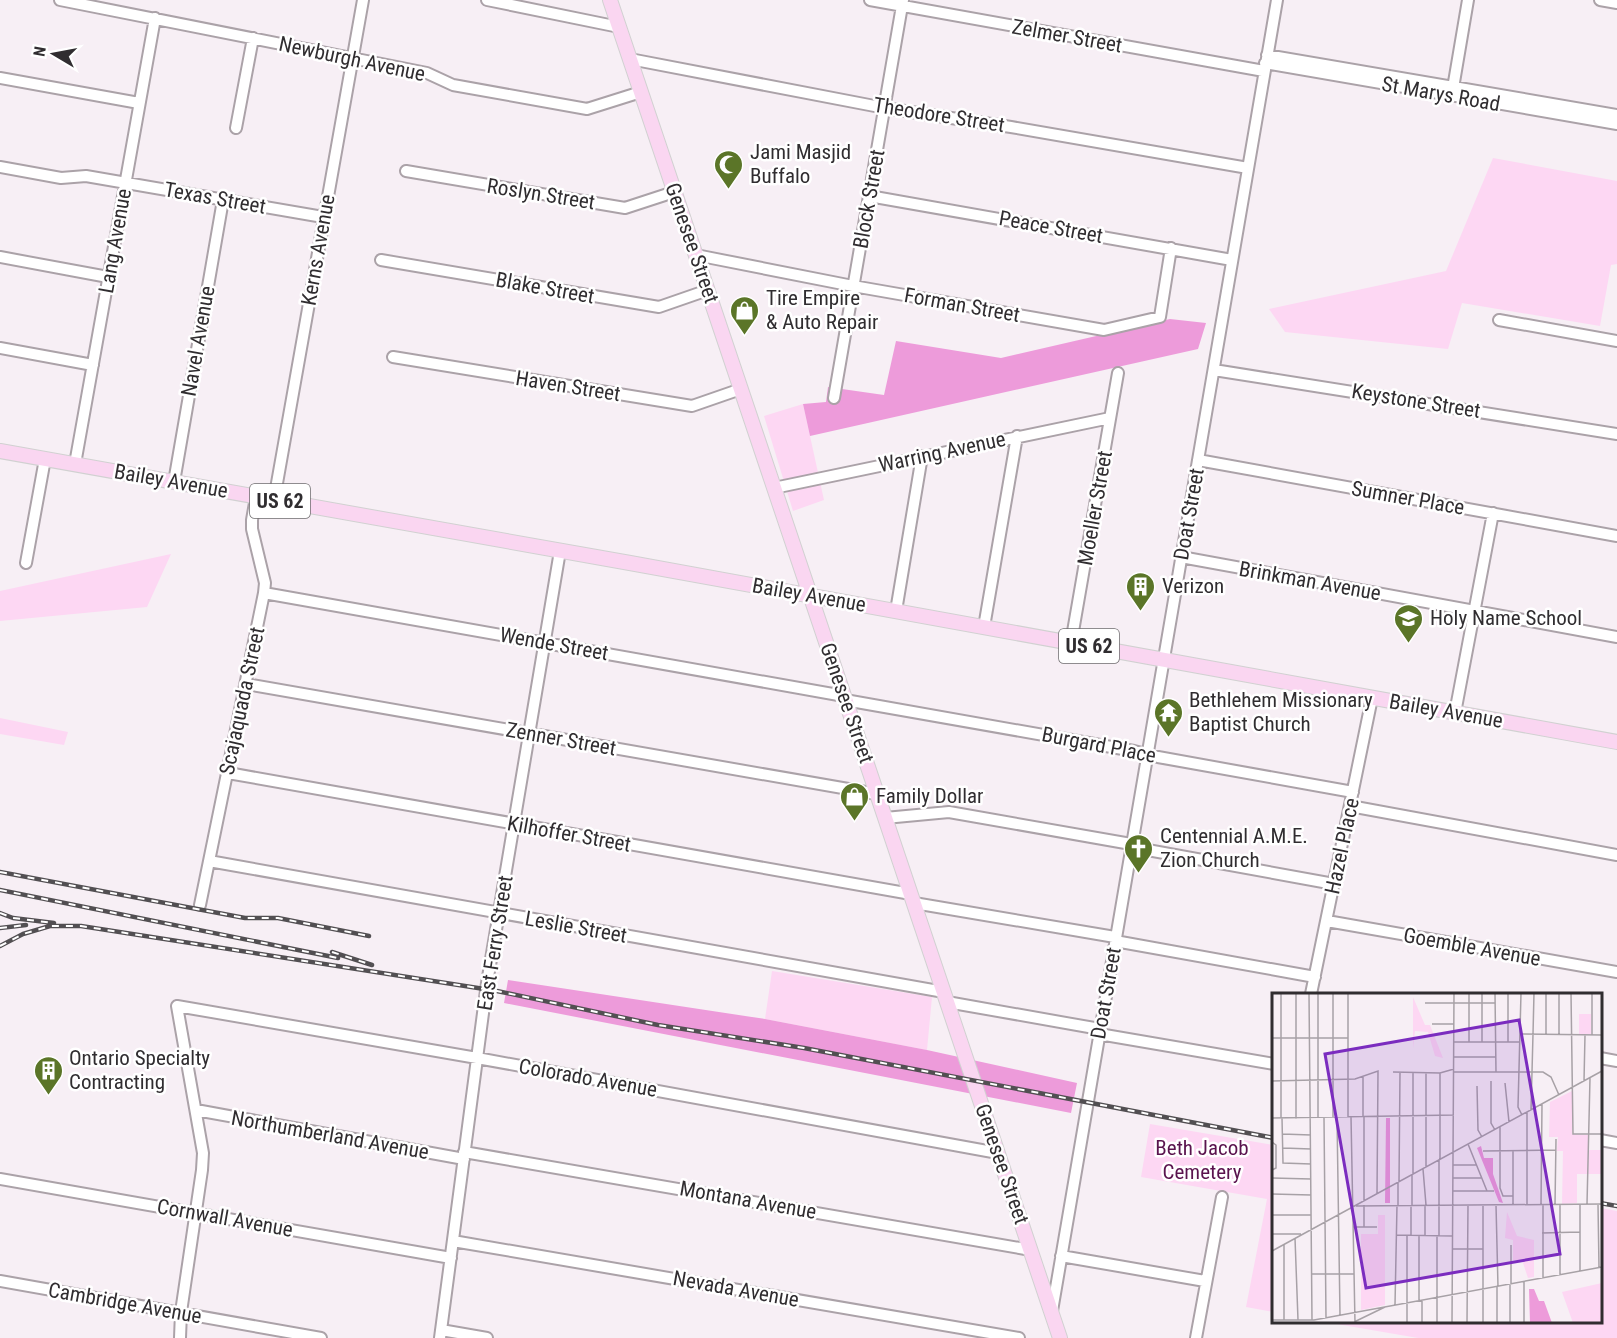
<svg xmlns="http://www.w3.org/2000/svg" width="1617" height="1338" font-family="'Roboto Condensed',sans-serif">
<style>
.green{fill:#fdd7f3}
.forest{fill:#ed9bda}
.lines{fill:none;stroke-linecap:round;stroke-linejoin:round}
.minor-casing{stroke:#aba2a8;stroke-width:14}
.major-casing{stroke:#d1d1d1;stroke-width:16}
.minor{stroke:#fff;stroke-width:10}
.major{stroke:#fad6f1;stroke-width:14}
.rail-casing{stroke:#524f52;stroke-width:4.5}
.rail{stroke:#fff;stroke-width:2;stroke-dasharray:7;stroke-linecap:butt}
.labels{text-anchor:middle;dominant-baseline:central;stroke-width:5;stroke-linejoin:round;paint-order:stroke}
.shield{fill:#fff;stroke:#6e6c6e;stroke-width:1.5}
.shield-label{font-size:20px;font-weight:bold;fill:#302d30}
.street-label{font-size:21px;fill:#302d30;stroke:#fff}
.poi-label{font-size:21px;fill:#302d30;stroke:#fff;text-anchor:start}
.park-label{font-size:21px;fill:#5a134e;stroke:#fff}
.inset-road{fill:none;stroke:#a7a1a6;stroke-width:1.5}
.view{fill:#7b2cbf;fill-opacity:0.15;stroke:#7b2cbf;stroke-width:3}
.inset-edge{fill:none;stroke:#302d30;stroke-width:3}
</style>
<rect width="100%" height="100%" fill="#f7eff5"/>
<!-- green -->
<path class="green" d="M 1493,158 L 1617,181 L 1617,264 L 1611,265 L 1600,326 L 1462,303 L 1448,349 L 1285,332 L 1269,309 L 1446,271 Z
M 803,404 L 824,500 L 793,511 L 764,416 Z
M 171,554 L 147,607 L 0,621 L 0,591 Z
M 0,718 L 68,732 L 64,745 L 0,734 Z
M 772,971 L 932,997 L 927,1050 L 765,1019 Z
M 1150,1124 L 1273,1145 L 1273,1312 L 1246,1307 L 1267,1199 L 1141,1177 Z
M 1601,1208 L 1617,1211 L 1617,1338 L 1418,1338 L 1325,1322 L 1600,1322 Z"/>
<!-- forest -->
<path class="forest" d="M 1170,319 L 1206,323 L 1198,349 L 810,436 L 803,404 L 826,402 L 828,387 L 884,395 L 896,341 L 1001,358 Z
M 508,980 L 765,1019 L 927,1050 L 1077,1083 L 1071,1113 L 504,1003 Z"/>
<g class="lines">
<defs>
<path id="minor" d="M 60,0 L 427,73 L 453,85 L 587,109 L 641,92
M 487,0 L 619,27
M 870,0 L 1264,71
M 1600,0 L 1617,3
M 1267,55 L 1617,115
M 630,59 L 885,108 L 1011,127 L 1248,168
M 1265,63 L 1617,124
M 0,78 L 139,103
M 1452,94 L 1468,0
M 236,128 L 253,38
M 0,167 L 61,178 L 86,176 L 323,217
M 406,171 L 625,208 L 674,192
M 869,196 L 1232,260
M 696,255 L 853,286 L 1104,330 L 1160,317 L 1171,248
M 0,257 L 108,277
M 381,260 L 659,307 L 708,290
M 1499,320 L 1617,341
M 0,348 L 93,365
M 393,357 L 692,406 L 741,389
M 1214,370 L 1617,434
M 834,398 L 903,0
M 1198,460 L 1617,536
M 75,464 L 155,18
M 174,482 L 223,200
M 774,488 L 1110,418
M 274,500 L 363,0
M 1181,557 L 1617,637
M 26,563 L 45,459
M 264,593 L 844,696
M 896,611 L 922,456
M 984,627 L 1017,436
M 1071,643 L 1118,373
M 246,684 L 877,794
M 845,700 L 1134,751 L 1158,757 L 1353,792
M 1455,713 L 1493,513
M 228,773 L 911,894
M 1350,806 L 1617,855
M 885,818 L 949,812 L 1131,844
M 1131,847 L 1334,884
M 209,861 L 944,992
M 914,903 L 1115,937
M 200,905 L 264,593 L 265,583 L 252,529 L 252,520 L 256,497
M 1327,921 L 1617,972
M 1115,941 L 1315,977
M 1311,994 L 1372,698
M 947,1002 L 1100,1029
M 1099,1034 L 1274,1064
M 1600,1058 L 1617,1061
M 196,1110 L 464,1159
M 1600,1140 L 1617,1143
M 464,1152 L 1031,1250
M 0,1179 L 451,1258
M 453,1241 L 1019,1338
M 1061,1256 L 1205,1281
M 0,1281 L 321,1338
M 1052,1311 L 1277,0
M 441,1330 L 487,1338
M 180,1338 L 181,1312 L 202,1170 L 203,1153 L 177,1006 L 477,1058 L 998,1153
M 440,1338 L 487,983 L 560,551
M 1196,1338 L 1222,1197"/>
<path id="major" d="M 610,0 L 1060,1338
M 0,451 L 630,563 L 1617,742"/>
</defs>
<!-- minor casing -->
<use href="#minor" class="minor-casing"/>
<!-- major casing -->
<use href="#major" class="major-casing"/>
<!-- minor -->
<use href="#minor" class="minor"/>
<!-- major -->
<use href="#major" class="major"/>
<defs>
<path id="rail" d="M 0,872 L 245,918 L 278,918 L 369,936
M 0,890 L 338,958
M 0,913 L 13,918 L 54,923
M 0,928 L 26,925
M 0,946 L 23,934 L 50,926 L 81,926 L 497,991 L 658,1025 L 804,1048 L 1274,1138
M 332,952 L 372,965
M 1600,1203 L 1617,1206"/>
</defs>
<!-- rail casing -->
<use href="#rail" class="rail-casing"/>
<!-- rail -->
<use href="#rail" class="rail"/>
</g>
<!-- icons -->
<defs>
<symbol id="mosque-pin" viewBox="-11 -11 22 30"><path d="M0 17L-7.5 6A9.5 9.5 0 1 1 7.5 6Z" fill="#5b7528" stroke="#fff"/><path d="M3.5-4.9A6 6 0 1 0 3.5 4.9A5 5 0 1 1 3.5-4.9Z" fill="#fff"/></symbol>
<symbol id="shop-pin" viewBox="-11 -11 22 30"><path d="M0 17L-7.5 6A9.5 9.5 0 1 1 7.5 6Z" fill="#5b7528" stroke="#fff"/><path d="M-5-2.5h2.3a2.7 3.5 0 0 1 5.4 0H5L5.5 6h-11ZM-1.5-2.5h3a1.5 2.3 0 0 0-3 0Z" fill="#fff"/></symbol>
<symbol id="building-pin" viewBox="-11 -11 22 30"><path d="M0 17L-7.5 6A9.5 9.5 0 1 1 7.5 6Z" fill="#5b7528" stroke="#fff"/><path d="M-4-6H4V6H1V3H-1V6H-4ZM-2.5-4.3h1.7v1.8h-1.7ZM.8-4.3h1.7v1.8H.8ZM-2.5-1h1.7V.8h-1.7ZM.8-1h1.7V.8H.8Z" fill="#fff"/></symbol>
<symbol id="school-pin" viewBox="-11 -11 22 30"><path d="M0 17L-7.5 6A9.5 9.5 0 1 1 7.5 6Z" fill="#5b7528" stroke="#fff"/><path d="M0-5L7-2L0 1L-7-2ZM-4 1L0 2.5L4 1V4Q0 6-4 4Z" fill="#fff"/></symbol>
<symbol id="temple-pin" viewBox="-11 -11 22 30"><path d="M0 17L-7.5 6A9.5 9.5 0 1 1 7.5 6Z" fill="#5b7528" stroke="#fff"/><path d="M0-6L5-2H3V0L6.5 2.5H4V6H1.5V3h-3V6H-4V2.5H-6.5L-3 0V-2H-5Z" fill="#fff"/></symbol>
<symbol id="church-pin" viewBox="-11 -11 22 30"><path d="M0 17L-7.5 6A9.5 9.5 0 1 1 7.5 6Z" fill="#5b7528" stroke="#fff"/><path d="M-1.2-6h2.4v3.5h3.3v2.4h-3.3V6h-2.4V-.1h-3.3v-2.4h3.3Z" fill="#fff"/></symbol>
</defs>
<g fill-rule="evenodd">
<use href="#mosque-pin" x="712" y="148" width="33" height="45"/>
<use href="#shop-pin" x="728" y="294" width="33" height="45"/>
<use href="#building-pin" x="1124" y="570" width="33" height="45"/>
<use href="#school-pin" x="1392" y="602" width="33" height="45"/>
<use href="#temple-pin" x="1152" y="696" width="33" height="45"/>
<use href="#shop-pin" x="838" y="780" width="33" height="45"/>
<use href="#church-pin" x="1122" y="832" width="33" height="45"/>
<use href="#building-pin" x="32" y="1054" width="33" height="45"/>
</g>
<g class="labels">
<!-- shield labels -->
<g class="shield">
<rect x="250" y="484" width="60" height="34" rx="4.5"/>
<rect x="1059" y="629" width="60" height="34" rx="4.5"/>
</g>
<g class="shield-label">
<text x="280" y="501">US 62</text>
<text x="1089" y="646">US 62</text>
</g>
<!-- street labels -->
<g class="street-label">
<text transform="translate(1067 36) rotate(10)">Zelmer Street</text>
<text transform="translate(352 59) rotate(12)">Newburgh Avenue</text>
<text transform="translate(1441 94) rotate(10)">St Marys Road</text>
<text transform="translate(939 115) rotate(9)">Theodore Street</text>
<text transform="translate(541 194) rotate(9)">Roslyn Street</text>
<text transform="translate(215 198) rotate(10)">Texas Street</text>
<text transform="translate(869 199) rotate(-80)">Block Street</text>
<text transform="translate(1051 227) rotate(10)">Peace Street</text>
<text transform="translate(115 241) rotate(-80)">Lang Avenue</text>
<text transform="translate(692 243) rotate(71)">Genesee Street</text>
<text transform="translate(318 250) rotate(-80)">Kerns Avenue</text>
<text transform="translate(545 288) rotate(10)">Blake Street</text>
<text transform="translate(962 305) rotate(10)">Forman Street</text>
<text transform="translate(198 341) rotate(-80)">Navel Avenue</text>
<text transform="translate(568 386) rotate(9)">Haven Street</text>
<text transform="translate(1416 401) rotate(9)">Keystone Street</text>
<text transform="translate(942 452) rotate(-12)">Warring Avenue</text>
<text transform="translate(171 481) rotate(10)">Bailey Avenue</text>
<text transform="translate(1408 498) rotate(10)">Sumner Place</text>
<text transform="translate(1095 508) rotate(-80)">Moeller Street</text>
<text transform="translate(1189 514) rotate(-80)">Doat Street</text>
<text transform="translate(1310 581) rotate(10)">Brinkman Avenue</text>
<text transform="translate(809 595) rotate(10)">Bailey Avenue</text>
<text transform="translate(554 644) rotate(10)">Wende Street</text>
<text transform="translate(242 701) rotate(-78)">Scajaquada Street</text>
<text transform="translate(847 703) rotate(71)">Genesee Street</text>
<text transform="translate(1446 711) rotate(10)">Bailey Avenue</text>
<text transform="translate(561 739) rotate(10)">Zenner Street</text>
<text transform="translate(1099 745) rotate(11)">Burgard Place</text>
<text transform="translate(569 834) rotate(10)">Kilhoffer Street</text>
<text transform="translate(1342 846) rotate(-78)">Hazel Place</text>
<text transform="translate(576 927) rotate(10)">Leslie Street</text>
<text transform="translate(495 943) rotate(-81)">East Ferry Street</text>
<text transform="translate(1472 947) rotate(10)">Goemble Avenue</text>
<text transform="translate(1106 993) rotate(-80)">Doat Street</text>
<text transform="translate(588 1078) rotate(10)">Colorado Avenue</text>
<text transform="translate(330 1135) rotate(10)">Northumberland Avenue</text>
<text transform="translate(1002 1164) rotate(71)">Genesee Street</text>
<text transform="translate(748 1200) rotate(10)">Montana Avenue</text>
<text transform="translate(225 1218) rotate(10)">Cornwall Avenue</text>
<text transform="translate(736 1289) rotate(10)">Nevada Avenue</text>
<text transform="translate(125 1303) rotate(10)">Cambridge Avenue</text>
</g>
<!-- poi labels -->
<g class="poi-label">
<text x="750" y="152">Jami Masjid<tspan x="750" dy="24">Buffalo</tspan></text>
<text x="766" y="298">Tire Empire<tspan x="766" dy="24">&amp; Auto Repair</tspan></text>
<text x="1162" y="586">Verizon</text>
<text x="1430" y="618">Holy Name School</text>
<text x="1189" y="700">Bethlehem Missionary<tspan x="1189" dy="24">Baptist Church</tspan></text>
<text x="876" y="796">Family Dollar</text>
<text x="1160" y="836">Centennial A.M.E.<tspan x="1160" dy="24">Zion Church</tspan></text>
<text x="69" y="1058">Ontario Specialty<tspan x="69" dy="24">Contracting</tspan></text>
</g>
<!-- park labels -->
<g class="park-label">
<text x="1202" y="1148">Beth Jacob<tspan x="1202" dy="24">Cemetery</tspan></text>
</g>
</g>
<!-- overview -->
<g transform="translate(1272 993)">
<rect width="330" height="330" fill="#f7eff5"/>
<path d="M 141,4 L 153,32 L 158,32 L 171,65 L 163,63 L 156,39 L 143,38 L 141,55 ZM 307,21 L 319,21 L 319,41 L 307,41 ZM 300,98 L 300,141 L 316,142 L 316,157 L 330,157 L 330,181 L 305,181 L 305,210 L 290,211 L 291,158 L 285,158 L 286,144 L 277,144 L 278,109 ZM 235,219 L 245,243 L 262,247 L 262,284 L 256,285 L 250,267 L 241,267 L 241,247 L 233,245 ZM 106,222 L 113,222 L 113,312 L 89,317 L 89,241 L 106,241 ZM 330,290 L 330,330 L 301,330 L 290,299 Z" fill="#fdd7f3"/>
<path d="M 114,125 L 118,125 L 118,210 L 113,210 ZM 209,153 L 212,165 L 221,165 L 221,181 L 231,210 L 227,209 L 205,155 ZM 257,296 L 262,296 L 267,308 L 272,308 L 280,330 L 258,330 Z" fill="#ed9bda"/>
<path class="inset-road" d="M 9,0 L 9,125M 24,0 L 24,126M 37,0 L 40,327M 223,0 L 224,79M 249,0 L 246,114 L 250,122M 299,0 L 301,141 L 330,141M 153,10 L 223,10M 160,31 L 182,31M 249,41 L 330,42M 261,41 L 262,0M 274,41 L 274,0M 287,41 L 287,0M 320,42 L 320,0M 0,45 L 76,45M 182,49 L 248,49M 197,49 L 197,0M 210,49 L 210,0M 236,49 L 236,0M 182,64 L 224,64M 121,79 L 168,80 L 182,76M 182,79 L 271,79 L 279,84 L 287,102M 154,80 L 154,174M 0,88 L 83,86 L 106,78 L 105,201M 219,88 L 219,130 L 223,137M 312,88 L 313,42M 233,90 L 237,129M 205,93 L 206,137 L 210,144M 259,117 L 261,41M 91,123 L 91,83M 92,123 L 92,208M 76,124 L 76,0M 79,124 L 83,330M 0,125 L 182,122M 10,125 L 11,170 L 39,171M 46,125 L 46,0M 52,125 L 54,325M 61,125 L 61,0M 65,125 L 68,322M 228,134 L 228,195 L 231,203 L 241,203M 10,141 L 39,142M 0,149 L 4,152 L 4,175 L 0,177M 196,151 L 215,198M 11,155 L 39,156M 211,158 L 284,157M 241,158 L 241,212M 168,167 L 168,80M 181,172 L 205,172M 151,176 L 154,212M 141,181 L 141,79M 140,182 L 140,212M 0,185 L 39,186M 181,185 L 210,185M 127,189 L 128,79M 126,190 L 126,212M 181,198 L 222,198M 0,201 L 39,202M 315,211 L 318,85M 326,211 L 327,275M 92,212 L 92,234M 224,212 L 226,294M 255,212 L 255,119M 269,212 L 270,111M 283,212 L 284,146M 288,212 L 288,282M 308,212 L 308,278M 84,213 L 330,211M 0,222 L 39,222M 81,234 L 105,234M 270,240 L 308,239M 0,241 L 29,241M 125,242 L 181,243M 135,242 L 135,330M 139,242 L 139,212M 147,242 L 147,308M 153,243 L 153,212M 165,243 L 165,330M 167,243 L 167,167M 23,245 L 26,327M 12,251 L 12,327M 239,252 L 239,291M 181,256 L 211,256M 0,258 L 330,78M 40,281 L 82,281M 271,285 L 271,212M 238,291 L 238,330M 123,312 L 125,212M 0,327 L 42,327 L 330,274M 80,330 L 113,314M 150,330 L 150,307M 180,330 L 182,0M 195,330 L 196,212M 211,330 L 211,212M 225,330 L 225,294M 252,330 L 252,289"/>
<path class="view" d="M 247,27 L 288,261 L 94,295 L 53,61 Z"/>
<rect width="330" height="330" class="inset-edge"/>
</g>
<!-- north arrow -->
<g transform="translate(54 54) rotate(280)" stroke="#ffffff" stroke-width="4.5" paint-order="stroke">
<path d="M0-4.5L10 22L0 15L-10 22Z" fill="#302d30"/>
<text y="-9" font-size="16" font-weight="bold" text-anchor="middle" fill="#302d30">N</text>
</g>
</svg>
